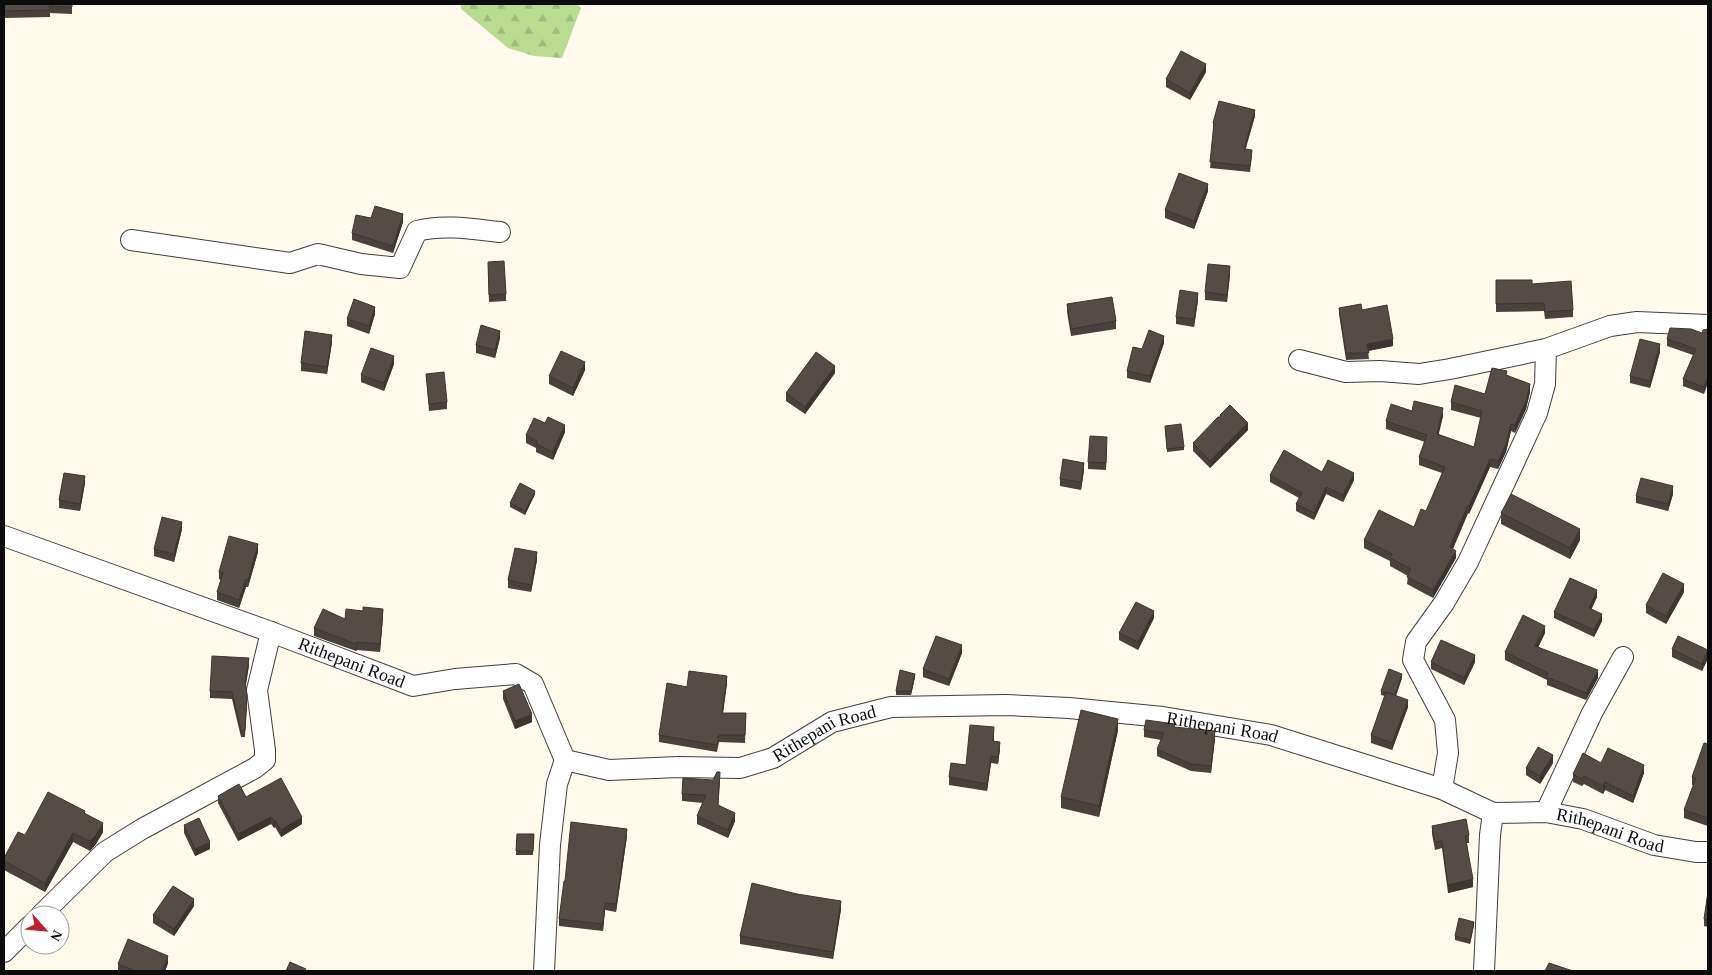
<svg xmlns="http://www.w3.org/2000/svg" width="1712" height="975" font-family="'Times New Roman',serif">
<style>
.forest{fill:url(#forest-firs)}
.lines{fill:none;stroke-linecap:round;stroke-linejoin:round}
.street-casing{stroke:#3f3f3f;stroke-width:22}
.street{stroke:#fff;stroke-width:20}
.wall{fill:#49413e}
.shaded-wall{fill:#3c3532}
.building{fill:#554c48;stroke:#3c3532}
.labels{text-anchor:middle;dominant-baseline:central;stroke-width:5;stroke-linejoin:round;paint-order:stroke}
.street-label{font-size:18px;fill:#0c0c0c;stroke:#fff}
</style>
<defs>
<pattern id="forest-firs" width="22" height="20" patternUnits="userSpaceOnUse" patternTransform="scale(1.25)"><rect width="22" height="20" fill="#b8dd92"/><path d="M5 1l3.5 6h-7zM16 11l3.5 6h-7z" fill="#9dbc7d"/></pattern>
</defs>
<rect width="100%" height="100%" fill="#fffaeb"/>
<!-- forest -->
<path class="forest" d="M 460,4 L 577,4 L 581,8 L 562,58 L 534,56 L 508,48 L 461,9 Z"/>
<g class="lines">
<defs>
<g id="street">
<path d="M 131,240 L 290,263 L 318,254 L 361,264 L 400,268 L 417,231 C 443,224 473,229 500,232"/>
<path d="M 1299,360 L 1346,372 L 1380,371 L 1419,374 L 1450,369 L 1546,349 L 1610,326 L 1637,322 L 1708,325"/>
<path id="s1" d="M 4,536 L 271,632 L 413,686 L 455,679 L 516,674 L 533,684 L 565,760 L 609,770 L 678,767 L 740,768 L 773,758 L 832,722 L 891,707 L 1006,705 L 1069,708 L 1163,717 L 1271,735 L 1442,789 L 1493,813 L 1546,812 L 1583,819 L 1654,845 L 1696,852 L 1708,852"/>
<path d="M 1442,789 L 1448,753 L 1445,720 L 1413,660 L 1416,642 L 1444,603 L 1468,562 L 1537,413 L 1545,384 L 1546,349"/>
<path d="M 1546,812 L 1592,713 L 1623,657"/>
<path d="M 41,915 L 105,852 L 142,829 L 255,768 L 265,760 L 265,750 L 257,690 L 271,632"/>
<path d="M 4,952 L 30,926"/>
<path d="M 544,971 L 550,845 L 557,784 L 565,760"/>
<path d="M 1484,971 L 1490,835 L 1493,813"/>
</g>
</defs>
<!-- street casing -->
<use href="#street" class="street-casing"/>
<!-- street -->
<use href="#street" class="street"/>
</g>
<!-- wall -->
<path class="wall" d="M 4,4 L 72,4 L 72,14 L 50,13 L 50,17 L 4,18 Z
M 1206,72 L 1190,100 L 1166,87 L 1166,79 Z
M 1255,116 L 1245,149 L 1252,156 L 1250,172 L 1210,168 L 1214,129 L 1213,129 L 1213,123 Z
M 1208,191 L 1194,229 L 1165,218 L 1165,210 Z
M 371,218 L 403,222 L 393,253 L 352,240 L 352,233 Z
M 488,269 L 506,294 L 506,301 L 489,302 Z
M 1230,274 L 1227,302 L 1205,300 L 1205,292 Z
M 1496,280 L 1532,284 L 1573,310 L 1573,317 L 1545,319 L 1544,311 L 1496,312 Z
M 1198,300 L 1194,327 L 1176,324 L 1176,317 Z
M 1067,304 L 1116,321 L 1116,329 L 1071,336 L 1067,312 Z
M 1339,308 L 1362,310 L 1393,346 L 1368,351 L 1369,359 L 1346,360 L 1339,314 Z
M 375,314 L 369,334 L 347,326 L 347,319 Z
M 1708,329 L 1704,394 L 1683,386 L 1683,379 L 1693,355 L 1667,346 L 1667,339 L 1702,333 Z
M 500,338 L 495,358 L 476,353 L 476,345 Z
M 332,342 L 327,374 L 301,371 L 301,363 Z
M 1164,343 L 1150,383 L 1127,378 L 1127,371 L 1142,349 Z
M 1660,352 L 1650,388 L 1630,383 L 1630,376 Z
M 394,364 L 384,391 L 361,382 L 361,375 Z
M 585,370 L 573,396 L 549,384 L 549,376 Z
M 835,373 L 805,414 L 786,401 L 786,393 Z
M 426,374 L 447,402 L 447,409 L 429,411 Z
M 1507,375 L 1530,392 L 1526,409 L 1515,433 L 1511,431 L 1506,452 L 1498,469 L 1490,467 L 1469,514 L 1468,513 L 1453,549 L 1456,558 L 1433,598 L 1407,584 L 1408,576 L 1390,566 L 1390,561 L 1364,548 L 1364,540 L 1414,527 L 1426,511 L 1442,473 L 1419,465 L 1419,457 L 1425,442 L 1386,429 L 1386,421 L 1412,411 L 1443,416 L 1438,434 L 1474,447 L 1481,418 L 1451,410 L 1451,402 L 1485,394 Z
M 1220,415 L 1248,430 L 1210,468 L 1193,451 L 1193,443 L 1220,417 Z
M 545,423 L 565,432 L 553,460 L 536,452 L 536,448 L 526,443 L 526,435 Z
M 1165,426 L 1184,447 L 1184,450 L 1167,452 Z
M 1107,445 L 1106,470 L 1088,469 L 1088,462 Z
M 1084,470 L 1081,490 L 1060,486 L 1060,479 Z
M 1322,472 L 1354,480 L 1343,502 L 1326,494 L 1314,520 L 1296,511 L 1296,504 L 1299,498 L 1270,482 L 1270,475 Z
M 85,483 L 80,511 L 59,508 L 59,500 Z
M 535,494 L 525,515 L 510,507 L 510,503 Z
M 1673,494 L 1668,511 L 1636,503 L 1636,496 Z
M 1501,513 L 1580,540 L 1570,559 L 1501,524 Z
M 182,529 L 174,562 L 154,556 L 154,549 Z
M 258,552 L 248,587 L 246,587 L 239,608 L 217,600 L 217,592 L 221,580 L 219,579 L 219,572 Z
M 537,560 L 531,592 L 508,588 L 508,580 Z
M 1684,592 L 1666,624 L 1646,613 L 1646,605 Z
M 1597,597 L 1591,609 L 1602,621 L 1594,637 L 1554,618 L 1554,612 Z
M 383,616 L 380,652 L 357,650 L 356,651 L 314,636 L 314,628 L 345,619 Z
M 1154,618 L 1138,650 L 1119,640 L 1119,633 Z
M 1545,633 L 1538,647 L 1598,678 L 1586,700 L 1547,685 L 1547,680 L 1505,660 L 1505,652 Z
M 1672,649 L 1708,650 L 1708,658 L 1702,671 L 1672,657 Z
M 962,653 L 949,686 L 923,677 L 923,669 Z
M 1431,662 L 1475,662 L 1464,685 L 1431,669 Z
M 249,665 L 246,685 L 247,703 L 245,737 L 241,737 L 232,699 L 210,698 L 210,691 Z
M 915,677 L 911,695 L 896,695 L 896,691 Z
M 1402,678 L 1396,696 L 1408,707 L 1392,750 L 1371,743 L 1371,735 L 1385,696 L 1381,695 L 1381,691 Z
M 727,683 L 723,713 L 746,713 L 745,743 L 719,742 L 717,752 L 659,742 L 659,735 L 687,687 Z
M 503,691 L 532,722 L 515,729 L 503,699 Z
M 1175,727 L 1215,738 L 1211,773 L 1191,771 L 1157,756 L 1157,749 L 1161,740 L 1144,737 L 1144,730 Z
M 1118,730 L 1099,817 L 1061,808 L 1061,797 Z
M 994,735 L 994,741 L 1000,749 L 998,764 L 991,763 L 987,791 L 949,785 L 949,777 L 966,765 Z
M 1708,744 L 1708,826 L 1684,818 L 1684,810 L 1694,785 L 1692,785 L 1692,777 Z
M 1553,763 L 1540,784 L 1526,775 L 1526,768 Z
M 1601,763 L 1644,773 L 1633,803 L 1605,790 L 1603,794 L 1584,784 L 1582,786 L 1573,782 L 1573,774 Z
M 713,780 L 720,780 L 718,806 L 735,821 L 728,838 L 697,824 L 697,816 L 703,803 L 682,801 L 682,794 Z
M 218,796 L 246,797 L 302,824 L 281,837 L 275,827 L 274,828 L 271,824 L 238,841 L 218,803 Z
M 85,813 L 103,832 L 96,844 L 90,851 L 73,842 L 45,892 L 4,870 L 4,858 L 25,835 Z
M 184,825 L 210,849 L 195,856 L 184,833 Z
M 1432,826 L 1469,835 L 1469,843 L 1467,843 L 1473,887 L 1448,893 L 1442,848 L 1435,850 L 1432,834 Z
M 517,834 L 534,834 L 533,855 L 516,855 Z
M 627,836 L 616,912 L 605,910 L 603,931 L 559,926 L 559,919 L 565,881 Z
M 1708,892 L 1708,927 L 1704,926 L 1704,919 Z
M 797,894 L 841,909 L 833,959 L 740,944 L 740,936 Z
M 194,906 L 174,936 L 153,923 L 153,915 Z
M 1474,925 L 1470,944 L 1455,940 L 1455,936 Z
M 168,963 L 165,971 L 118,971 L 118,964 Z"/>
<!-- shaded-wall -->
<path class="shaded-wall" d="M 1206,64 L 1206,72 L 1190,100 L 1190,93 Z
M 1255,110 L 1255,116 L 1244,155 L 1244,149 Z
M 1208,184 L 1208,191 L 1194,229 L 1194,221 Z
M 403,214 L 403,222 L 393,253 L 393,246 Z
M 1230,266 L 1230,274 L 1227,302 L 1227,295 Z
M 1198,293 L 1198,300 L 1194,327 L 1194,319 Z
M 375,307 L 375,314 L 369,334 L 369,326 Z
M 500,331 L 500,338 L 495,358 L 495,350 Z
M 332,335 L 332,342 L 327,374 L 327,367 Z
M 1164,336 L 1164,343 L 1150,383 L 1150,376 Z
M 1393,339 L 1393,346 L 1367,351 L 1367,344 Z
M 1660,344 L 1660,352 L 1650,388 L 1650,381 Z
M 394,356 L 394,364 L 384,391 L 384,383 Z
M 585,362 L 585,370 L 573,396 L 573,388 Z
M 835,366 L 835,373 L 805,414 L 805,407 Z
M 1708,376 L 1708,383 L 1704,394 L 1704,387 Z
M 1530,384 L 1530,392 L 1526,409 L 1515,433 L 1515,425 Z
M 1443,408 L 1443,416 L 1437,442 L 1437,434 Z
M 1248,423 L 1248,430 L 1210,468 L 1210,461 Z
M 1511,424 L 1511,431 L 1506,452 L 1498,469 L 1498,461 Z
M 565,425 L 565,432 L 553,460 L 553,452 Z
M 1490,459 L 1490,467 L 1469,514 L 1469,506 Z
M 1084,463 L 1084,470 L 1081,490 L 1081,482 Z
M 1354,473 L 1354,480 L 1343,502 L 1343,495 Z
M 85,476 L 85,483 L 80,511 L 80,504 Z
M 1673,486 L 1673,494 L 1668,511 L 1668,504 Z
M 1326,487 L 1326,494 L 1314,520 L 1314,513 Z
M 535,491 L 535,494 L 525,515 L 525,511 Z
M 1468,505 L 1468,513 L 1450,555 L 1450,547 Z
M 182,522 L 182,529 L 174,562 L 174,554 Z
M 1580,529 L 1580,540 L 1570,559 L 1570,548 Z
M 258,544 L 258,552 L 248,587 L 248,580 Z
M 1456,551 L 1456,558 L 1433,598 L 1433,590 Z
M 537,552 L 537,560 L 531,592 L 531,585 Z
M 246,579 L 246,587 L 239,608 L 239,600 Z
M 1684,584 L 1684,592 L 1666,624 L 1666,616 Z
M 1597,590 L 1597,597 L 1589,615 L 1589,608 Z
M 383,609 L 383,616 L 380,652 L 380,644 Z
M 1154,611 L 1154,618 L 1138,650 L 1138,642 Z
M 1602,614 L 1602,621 L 1594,637 L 1594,630 Z
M 1545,626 L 1545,633 L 1535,654 L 1535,646 Z
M 357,642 L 357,650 L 356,651 L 356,644 Z
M 962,645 L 962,653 L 949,686 L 949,679 Z
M 1708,650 L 1708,658 L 1702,671 L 1702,664 Z
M 1475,655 L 1475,662 L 1464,685 L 1464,678 Z
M 249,658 L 249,665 L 245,688 L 245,681 Z
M 1598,670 L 1598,678 L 1586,700 L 1586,693 Z
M 915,674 L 915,677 L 911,695 L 911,691 Z
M 1402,674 L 1402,678 L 1394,700 L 1394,696 Z
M 727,676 L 727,683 L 722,720 L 722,713 Z
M 1408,700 L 1408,707 L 1392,750 L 1392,743 Z
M 532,714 L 532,722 L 515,729 L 515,721 Z
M 1118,719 L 1118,730 L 1099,817 L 1099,806 Z
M 1215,731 L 1215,738 L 1211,773 L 1211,766 Z
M 1000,742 L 1000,749 L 998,764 L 998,757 Z
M 1553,755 L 1553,763 L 1540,784 L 1540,776 Z
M 991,756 L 991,763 L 987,791 L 987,784 Z
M 1644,765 L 1644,773 L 1633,803 L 1633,796 Z
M 1605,782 L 1605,790 L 1603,794 L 1603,786 Z
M 735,813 L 735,821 L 728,838 L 728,830 Z
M 271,817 L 271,824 L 238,841 L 238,834 Z
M 302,817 L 302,824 L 281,837 L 281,830 Z
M 275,820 L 275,827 L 274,828 L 274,821 Z
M 103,823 L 103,832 L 96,844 L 90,851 L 90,841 Z
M 627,829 L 627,836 L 616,912 L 616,904 Z
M 73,833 L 73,842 L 45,892 L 45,883 Z
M 210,842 L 210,849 L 195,856 L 195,849 Z
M 1473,879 L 1473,887 L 1448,893 L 1448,885 Z
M 194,899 L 194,906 L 174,936 L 174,929 Z
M 841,901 L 841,909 L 833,959 L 833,952 Z
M 605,903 L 605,910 L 603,931 L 603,924 Z
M 1474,922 L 1474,925 L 1470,944 L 1470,940 Z
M 168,956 L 168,963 L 165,971 L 162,971 Z"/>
<!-- building -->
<path class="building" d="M 4,4 L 72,4 L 72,7 L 49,6 L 50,10 L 4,11 Z
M 1181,51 L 1206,64 L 1190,93 L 1166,79 Z
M 1219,101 L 1255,110 L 1244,149 L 1252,150 L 1250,166 L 1210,162 L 1214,123 L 1213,123 Z
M 1179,173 L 1208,184 L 1194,221 L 1165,210 Z
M 375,206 L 403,214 L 393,246 L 352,233 L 356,215 L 371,218 Z
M 504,261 L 506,294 L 489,295 L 488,262 Z
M 1208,264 L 1230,266 L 1227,295 L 1205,292 Z
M 1496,280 L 1532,280 L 1532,284 L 1571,281 L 1573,310 L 1545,312 L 1544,303 L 1496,304 Z
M 1180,290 L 1198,293 L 1194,319 L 1176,317 Z
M 1112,297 L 1116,321 L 1071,329 L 1067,304 Z
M 354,299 L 375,307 L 369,326 L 347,319 Z
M 1361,304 L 1362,310 L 1387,305 L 1393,339 L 1367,344 L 1369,353 L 1346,353 L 1339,308 Z
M 481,325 L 500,331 L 495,350 L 476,345 Z
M 1670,328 L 1691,329 L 1702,333 L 1703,330 L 1708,329 L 1708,376 L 1704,387 L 1683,379 L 1696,349 L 1667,339 Z
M 1149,330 L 1164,336 L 1150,376 L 1127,371 L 1133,347 L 1142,349 Z
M 305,331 L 332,335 L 327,367 L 301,363 Z
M 1640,339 L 1660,344 L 1650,381 L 1630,376 Z
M 371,348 L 394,356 L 384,383 L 361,375 Z
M 561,351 L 585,362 L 573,388 L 549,376 Z
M 816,352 L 835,366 L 805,407 L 786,393 Z
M 1492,368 L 1507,371 L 1506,375 L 1530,384 L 1526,401 L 1515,425 L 1511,424 L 1506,444 L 1498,461 L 1490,459 L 1469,506 L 1468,505 L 1450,547 L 1456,551 L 1433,590 L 1407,577 L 1411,569 L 1390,558 L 1392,554 L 1364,540 L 1379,510 L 1414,527 L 1421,509 L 1426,511 L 1445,467 L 1419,457 L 1427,435 L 1386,421 L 1391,404 L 1412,411 L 1414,401 L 1443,408 L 1437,434 L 1474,447 L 1482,411 L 1451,402 L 1455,385 L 1485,394 Z
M 444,372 L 447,402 L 429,404 L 426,374 Z
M 1230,405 L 1248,423 L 1210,461 L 1193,443 L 1218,417 L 1221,417 L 1220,415 Z
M 548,417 L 565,425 L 553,452 L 536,444 L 537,441 L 526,435 L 534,418 L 545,423 Z
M 1181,424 L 1184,447 L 1167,449 L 1165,426 Z
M 1090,436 L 1107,437 L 1106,463 L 1088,462 Z
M 1284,450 L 1322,472 L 1328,460 L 1354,473 L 1343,495 L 1326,487 L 1314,513 L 1296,504 L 1302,493 L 1270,475 Z
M 1063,459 L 1084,463 L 1081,482 L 1060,479 Z
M 64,473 L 85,476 L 80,504 L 59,500 Z
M 1641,478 L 1673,486 L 1668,504 L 1636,496 Z
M 520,483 L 535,491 L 525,511 L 510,503 Z
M 1511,494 L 1580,529 L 1570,548 L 1501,513 Z
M 162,517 L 182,522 L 174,554 L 154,549 Z
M 229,536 L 258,544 L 248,580 L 246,579 L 239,600 L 217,592 L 223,573 L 219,572 Z
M 515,548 L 537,552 L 531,585 L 508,580 Z
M 1663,573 L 1684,584 L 1666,616 L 1646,605 Z
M 1570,578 L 1597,590 L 1589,608 L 1602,614 L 1594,630 L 1554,612 Z
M 1136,602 L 1154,611 L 1138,642 L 1119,633 Z
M 363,607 L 383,609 L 380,644 L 357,642 L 356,644 L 314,628 L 323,609 L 345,619 L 346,609 L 363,611 Z
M 1523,615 L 1545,626 L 1535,646 L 1598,670 L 1586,693 L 1547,677 L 1548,673 L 1505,652 Z
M 936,636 L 962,645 L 949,679 L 923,669 Z
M 1678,636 L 1708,650 L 1702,664 L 1672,649 Z
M 1441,640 L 1475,655 L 1464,678 L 1431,662 Z
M 212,656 L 249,658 L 245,681 L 247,696 L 245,730 L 241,731 L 232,692 L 210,691 Z
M 1389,669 L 1402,674 L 1395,695 L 1386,692 L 1386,693 L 1381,691 Z
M 900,670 L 915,674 L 911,691 L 896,691 Z
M 689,671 L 727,676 L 722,713 L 746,713 L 745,735 L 719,735 L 717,745 L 659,735 L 667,683 L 687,687 Z
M 519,684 L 532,714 L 515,721 L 503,691 Z
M 1386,692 L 1408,700 L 1392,743 L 1371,735 Z
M 1081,710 L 1118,719 L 1099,806 L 1061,797 Z
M 1146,720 L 1175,724 L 1174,727 L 1215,731 L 1211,766 L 1191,764 L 1157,749 L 1164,733 L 1144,730 Z
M 970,725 L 994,727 L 993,741 L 1000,742 L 998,757 L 991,756 L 987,784 L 949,777 L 951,763 L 966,765 Z
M 1704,743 L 1708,744 L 1708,818 L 1684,810 L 1696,778 L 1692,777 Z
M 1538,747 L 1553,755 L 1540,776 L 1526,768 Z
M 1608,748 L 1644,765 L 1633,796 L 1605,782 L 1603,786 L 1584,776 L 1582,779 L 1573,774 L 1583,753 L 1601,763 Z
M 717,772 L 720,772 L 718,805 L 735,813 L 728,830 L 697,816 L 706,795 L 682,794 L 683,778 L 713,780 Z
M 281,778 L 302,817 L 281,830 L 275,820 L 274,821 L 271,817 L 238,834 L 218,796 L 239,784 L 246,797 Z
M 48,792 L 85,811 L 84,813 L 103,823 L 96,835 L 90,841 L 73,833 L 45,883 L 4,861 L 4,858 L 18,832 L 25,835 Z
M 199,818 L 210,842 L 195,849 L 184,825 Z
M 1466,819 L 1469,835 L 1465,836 L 1473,879 L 1448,885 L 1442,841 L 1435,842 L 1432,826 Z
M 571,822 L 627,829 L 616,904 L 605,903 L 603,924 L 559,919 L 564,881 L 565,881 Z
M 517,834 L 534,834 L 533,851 L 516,851 Z
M 752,883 L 797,894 L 841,901 L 833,952 L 740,936 Z
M 173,886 L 194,899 L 174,929 L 153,915 Z
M 1708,892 L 1708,920 L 1704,919 Z
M 1459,918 L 1474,922 L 1470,940 L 1455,936 Z
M 128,939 L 168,956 L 162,971 L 136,971 L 118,964 Z
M 290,962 L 306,969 L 305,971 L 286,971 Z
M 1549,963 L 1573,971 L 1545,971 Z"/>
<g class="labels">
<!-- street labels -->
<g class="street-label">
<text stroke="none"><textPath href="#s1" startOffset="370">Rithepani Road</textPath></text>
<text stroke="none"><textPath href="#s1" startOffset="1315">Rithepani Road</textPath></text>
<text stroke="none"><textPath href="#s1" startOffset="910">Rithepani Road</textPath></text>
<text stroke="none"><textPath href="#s1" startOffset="1720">Rithepani Road</textPath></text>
</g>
</g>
<!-- border -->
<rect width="1712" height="975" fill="none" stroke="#0c0c0c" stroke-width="10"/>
<!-- north arrow -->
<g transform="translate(45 930) rotate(117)"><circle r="24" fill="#ffffff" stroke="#9e9e9e"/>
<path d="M0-4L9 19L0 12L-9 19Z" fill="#c31e30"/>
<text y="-8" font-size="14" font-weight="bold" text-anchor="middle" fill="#0c0c0c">N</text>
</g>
</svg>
